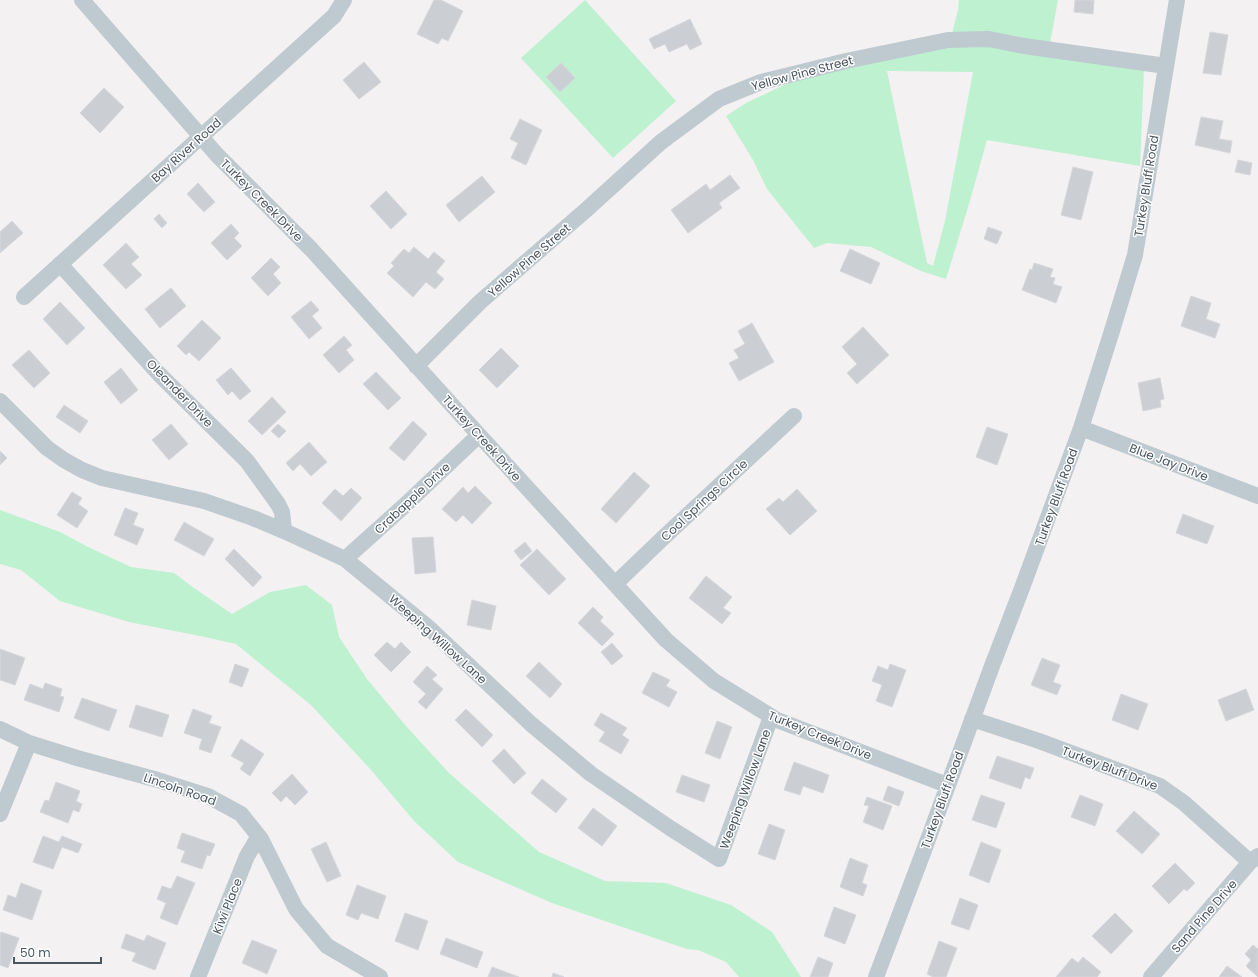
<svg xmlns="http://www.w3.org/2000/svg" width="1258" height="977" font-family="Poppins,sans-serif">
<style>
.green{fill:#bef1d0;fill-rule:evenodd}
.building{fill:#cbced3;stroke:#d5d7dc}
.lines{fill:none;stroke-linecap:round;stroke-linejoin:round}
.minor{stroke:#bec9d0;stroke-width:16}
.labels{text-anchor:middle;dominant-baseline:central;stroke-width:3;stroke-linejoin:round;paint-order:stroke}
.street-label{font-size:12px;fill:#48555f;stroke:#fff}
</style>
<rect width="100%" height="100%" fill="#f3f1f1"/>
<!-- green -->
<path class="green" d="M 585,0 L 676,101 L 613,158 L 521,58 Z
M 959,0 L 1058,0 L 1050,43 L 952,34 L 958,10 Z
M 989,45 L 1144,69 L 1140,166 L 987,140 L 969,204 L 946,279 L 921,271 L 871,247 L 827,243 L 814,248 L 767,189 L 753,160 L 726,116 L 746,103 L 797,79 L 949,46 ZM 887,71 L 973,72 L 945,221 L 933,266 L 927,263 Z
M 0,510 L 60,532 L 88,547 L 131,567 L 174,573 L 194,588 L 232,614 L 270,592 L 306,585 L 332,605 L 339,637 L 367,679 L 406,726 L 449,773 L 539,852 L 605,881 L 666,883 L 731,905 L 772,932 L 801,977 L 739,977 L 726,962 L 698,950 L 687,949 L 552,903 L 458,862 L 414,821 L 372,771 L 311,705 L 236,644 L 205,637 L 129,622 L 60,601 L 21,570 L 0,564 Z"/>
<!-- building -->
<path class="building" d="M 434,0 L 441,0 L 463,11 L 448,41 L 442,38 L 438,44 L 417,34 Z
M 1075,0 L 1094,0 L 1093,14 L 1074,12 Z
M 690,19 L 702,44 L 690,50 L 687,44 L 669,52 L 665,44 L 654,49 L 649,39 Z
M 1210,32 L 1228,35 L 1221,75 L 1203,73 Z
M 364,62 L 381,82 L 359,99 L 343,80 Z
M 561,63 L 575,78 L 560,92 L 546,77 Z
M 104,88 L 124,107 L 100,133 L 80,113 Z
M 1201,117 L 1223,121 L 1219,139 L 1232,141 L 1230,153 L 1195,145 Z
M 520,119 L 542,130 L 526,165 L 511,158 L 518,143 L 510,139 Z
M 1238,160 L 1252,163 L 1250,175 L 1235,172 Z
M 1073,167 L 1093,172 L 1081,220 L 1061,215 Z
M 730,175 L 740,188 L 719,203 L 722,208 L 688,233 L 671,210 L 706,184 L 710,190 Z
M 482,176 L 495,192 L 459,222 L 446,205 Z
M 198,183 L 215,202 L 204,212 L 187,194 Z
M 386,191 L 407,214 L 391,229 L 370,206 Z
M 159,214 L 167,223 L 162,228 L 154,219 Z
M 12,221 L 23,233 L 0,253 L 0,232 Z
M 231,224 L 239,233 L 234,238 L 242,246 L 227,260 L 211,243 Z
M 988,227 L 1002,232 L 997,244 L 984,239 Z
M 126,243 L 139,257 L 131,264 L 142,275 L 126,289 L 103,265 Z
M 414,247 L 428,259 L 434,252 L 445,261 L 436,272 L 444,279 L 435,289 L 426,282 L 413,297 L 387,273 L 394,266 L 391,263 L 404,249 L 409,253 Z
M 850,249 L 880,263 L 871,284 L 840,271 Z
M 271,258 L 280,267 L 273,274 L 281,283 L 268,296 L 251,278 Z
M 1034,263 L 1053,269 L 1050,277 L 1055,278 L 1053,284 L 1062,287 L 1056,303 L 1022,290 L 1030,269 L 1032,270 Z
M 171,288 L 186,306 L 160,328 L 145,309 Z
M 1191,296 L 1211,303 L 1206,319 L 1220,324 L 1215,338 L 1181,326 Z
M 311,301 L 319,310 L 312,316 L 322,328 L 309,339 L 291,317 Z
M 60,302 L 85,328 L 67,345 L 43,319 Z
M 202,320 L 221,338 L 199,361 L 189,352 L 186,355 L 177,346 Z
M 752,323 L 774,362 L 739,381 L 729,363 L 739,358 L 734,350 L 745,344 L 738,331 Z
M 863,327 L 889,355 L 857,384 L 847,373 L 857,364 L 842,347 Z
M 344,336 L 352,345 L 346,350 L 354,360 L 339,373 L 323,355 Z
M 501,348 L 519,366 L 497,388 L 479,370 Z
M 29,350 L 50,373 L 34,388 L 12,365 Z
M 121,368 L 138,390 L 121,404 L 104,382 Z
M 231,368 L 251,391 L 240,400 L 232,391 L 228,395 L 216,380 Z
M 376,372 L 401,398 L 388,410 L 363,384 Z
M 1160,378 L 1164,399 L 1160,400 L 1161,407 L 1143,411 L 1138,383 Z
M 272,397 L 286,412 L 262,435 L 248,421 Z
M 64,405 L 88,421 L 80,433 L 56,417 Z
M 413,421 L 427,434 L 404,461 L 389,448 Z
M 171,424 L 188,444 L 169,460 L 152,440 Z
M 278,424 L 286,431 L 279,438 L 271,431 Z
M 987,427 L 1008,434 L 997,465 L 976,457 Z
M 309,442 L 327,462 L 311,476 L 300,464 L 293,471 L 286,463 Z
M 0,451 L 7,458 L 0,465 Z
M 634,472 L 650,486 L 616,523 L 601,509 Z
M 475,486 L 492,503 L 472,524 L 463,515 L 456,522 L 442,509 L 463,487 L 468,493 Z
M 351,488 L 362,498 L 341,521 L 322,503 L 335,489 L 343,496 Z
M 797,489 L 817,511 L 790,535 L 766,509 L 779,498 L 783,502 Z
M 72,492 L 82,498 L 78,504 L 88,511 L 77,528 L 57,515 Z
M 125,508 L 138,513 L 133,525 L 144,529 L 137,545 L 114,535 Z
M 1183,514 L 1214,526 L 1207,544 L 1176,533 Z
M 184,522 L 214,539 L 204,556 L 174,540 Z
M 433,537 L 436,572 L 415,574 L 412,538 Z
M 525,542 L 532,551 L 521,560 L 514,551 Z
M 234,549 L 262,577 L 253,587 L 225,559 Z
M 537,549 L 566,579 L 549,595 L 520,565 Z
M 706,576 L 732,597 L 723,608 L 731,613 L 722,624 L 689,598 Z
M 472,600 L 496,606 L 491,630 L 467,625 Z
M 593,607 L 603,617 L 600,621 L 614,634 L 602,646 L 578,623 Z
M 387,642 L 395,649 L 401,642 L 411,652 L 391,672 L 374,655 Z
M 612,643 L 623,656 L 612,665 L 601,652 Z
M 0,649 L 25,658 L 15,685 L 0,680 Z
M 1042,658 L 1060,665 L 1053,682 L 1061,685 L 1057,695 L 1031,685 Z
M 539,662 L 562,684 L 550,698 L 526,676 Z
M 235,664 L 249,669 L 242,687 L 229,682 Z
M 890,664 L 906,670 L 892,707 L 876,701 L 882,685 L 872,681 L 878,666 L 888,670 Z
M 427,666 L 437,675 L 432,679 L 443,689 L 426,709 L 418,702 L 426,694 L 413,682 Z
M 653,672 L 670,680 L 666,686 L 677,692 L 669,707 L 642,693 Z
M 45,683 L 62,689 L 60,696 L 64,697 L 59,712 L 24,700 L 30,684 L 43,689 Z
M 1246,689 L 1254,710 L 1226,721 L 1218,700 Z
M 1121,694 L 1148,704 L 1138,730 L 1112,720 Z
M 82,698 L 117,710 L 109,731 L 74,718 Z
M 136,705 L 169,715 L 162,737 L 129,727 Z
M 193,709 L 212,716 L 209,723 L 221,727 L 211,753 L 199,749 L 202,739 L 184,733 Z
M 466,709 L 493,735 L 482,747 L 455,720 Z
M 601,713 L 627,728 L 622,735 L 629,740 L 621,754 L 599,741 L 605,732 L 594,725 Z
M 717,721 L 732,727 L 720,759 L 705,753 Z
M 241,739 L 264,754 L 250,776 L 240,769 L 244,763 L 231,756 Z
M 504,749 L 526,773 L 514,784 L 492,761 Z
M 997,756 L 1034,768 L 1030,779 L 1025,777 L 1021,789 L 989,778 Z
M 794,762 L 829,775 L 823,793 L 803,786 L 800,795 L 784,790 Z
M 292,774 L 308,792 L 295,805 L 286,796 L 281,802 L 272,793 Z
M 682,775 L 710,785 L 704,802 L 676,792 Z
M 542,779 L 567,799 L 556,813 L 531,793 Z
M 56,782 L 80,791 L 76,801 L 82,804 L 79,812 L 73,810 L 68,823 L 40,812 L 45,800 L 49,801 Z
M 888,786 L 904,792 L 899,806 L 883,800 Z
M 981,795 L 1005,803 L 996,828 L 972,820 Z
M 1080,795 L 1103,804 L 1095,826 L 1071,817 Z
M 867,797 L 892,806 L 883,830 L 863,822 L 869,806 L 864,805 Z
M 593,808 L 617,826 L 602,846 L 578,828 Z
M 1134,811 L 1160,834 L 1142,854 L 1116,831 Z
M 769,824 L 785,830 L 775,860 L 758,854 Z
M 182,833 L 215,844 L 210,856 L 207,855 L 202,869 L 181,862 L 185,851 L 177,848 Z
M 43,836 L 59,842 L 62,836 L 82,844 L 78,853 L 62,847 L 53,869 L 33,862 Z
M 326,842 L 341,876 L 327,882 L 311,849 Z
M 981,842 L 1001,850 L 989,883 L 969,875 Z
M 850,858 L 868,865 L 862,883 L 867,885 L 863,896 L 840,887 Z
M 1175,863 L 1195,883 L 1187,891 L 1184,889 L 1169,904 L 1152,886 Z
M 177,876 L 195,883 L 177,925 L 160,918 L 166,903 L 157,899 L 162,886 L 171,889 Z
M 21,883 L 42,891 L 32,920 L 3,910 L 8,895 L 16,898 Z
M 357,885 L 386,896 L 378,919 L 361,913 L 358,920 L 346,915 Z
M 960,898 L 978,905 L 969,930 L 951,924 Z
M 834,907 L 856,915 L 845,944 L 824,936 Z
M 405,913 L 428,921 L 418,950 L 395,941 Z
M 1115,913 L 1133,931 L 1111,954 L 1092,936 Z
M 1,932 L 19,938 L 8,968 L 0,965 L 0,935 Z
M 126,934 L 144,941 L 147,935 L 166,943 L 155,970 L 132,961 L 136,953 L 121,948 Z
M 446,938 L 483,952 L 477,968 L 440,954 Z
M 252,940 L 277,950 L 267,974 L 242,963 Z
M 939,941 L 957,948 L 946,977 L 933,977 L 927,974 Z
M 1253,945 L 1258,949 L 1258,977 L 1246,966 L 1251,960 L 1245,954 Z
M 818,957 L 833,963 L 828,977 L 810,977 Z
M 1083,957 L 1101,972 L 1097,977 L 1056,977 L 1072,958 L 1078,963 Z
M 1227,966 L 1242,977 L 1219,977 Z
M 492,967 L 519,977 L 488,977 Z
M 553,973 L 564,977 L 552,977 Z"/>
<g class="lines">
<!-- minor -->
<path class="minor" d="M 82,0 L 217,155 L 311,249 L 479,435 L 666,640 L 714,681 L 777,720 L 947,785
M 60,264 L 158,373 L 247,461 L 278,504 L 282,512 L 284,531
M 24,297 L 334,16 L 344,0
M 416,366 L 480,302 L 586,210 L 661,142 L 719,99 L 761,82 L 846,61 L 948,40 L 989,39 L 1024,46 L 1166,66
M 0,401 L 47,448 L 64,460 L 82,470 L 102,478 L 204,501 L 253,518 L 284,531 L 345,559 L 429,628 L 531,724 L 591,774 L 670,828 L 719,859 L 771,717
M 1081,428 L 1258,496
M 345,559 L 404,506 L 479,435
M 615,584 L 663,538 L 794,416
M 972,719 L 1039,741 L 1160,786 L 1184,803 L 1250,862
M 0,729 L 29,743 L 77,758 L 158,780 L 208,796 L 241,814 L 261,839 L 296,909 L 327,946 L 380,977
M 0,814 L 29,743
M 198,977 L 247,856 L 259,836
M 876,977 L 923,853 L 992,666 L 1022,588 L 1081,428 L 1111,334 L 1135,255 L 1177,0
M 1151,977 L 1250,862 L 1258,856"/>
</g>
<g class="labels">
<!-- street labels -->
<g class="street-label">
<text transform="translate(802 73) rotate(-15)">Yellow Pine Street</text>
<text transform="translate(186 150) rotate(-42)">Bay River Road</text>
<text transform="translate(1146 186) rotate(-81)">Turkey Bluff Road</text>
<text transform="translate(262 200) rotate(45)">Turkey Creek Drive</text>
<text transform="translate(529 260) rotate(-41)">Yellow Pine Street</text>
<text transform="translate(180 393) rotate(46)">Oleander Drive</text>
<text transform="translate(482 438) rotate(48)">Turkey Creek Drive</text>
<text transform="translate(1169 462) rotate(21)">Blue Jay Drive</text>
<text transform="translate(1056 497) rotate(-70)">Turkey Bluff Road</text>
<text transform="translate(412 498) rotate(-43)">Crabapple Drive</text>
<text transform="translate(704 500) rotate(-43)">Cool Springs Circle</text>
<text transform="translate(438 639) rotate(42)">Weeping Willow Lane</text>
<text transform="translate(820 735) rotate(22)">Turkey Creek Drive</text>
<text transform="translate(1110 768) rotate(21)">Turkey Bluff Drive</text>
<text transform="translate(180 789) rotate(19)">Lincoln Road</text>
<text transform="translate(745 789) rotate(-70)">Weeping Willow Lane</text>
<text transform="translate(942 800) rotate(-70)">Turkey Bluff Road</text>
<text transform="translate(227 906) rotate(-68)">Kiwi Place</text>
<text transform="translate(1204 916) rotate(-49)">Sand Pine Drive</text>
</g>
</g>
<!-- scale -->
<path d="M14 957v6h87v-6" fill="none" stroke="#48555f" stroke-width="2"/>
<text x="20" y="957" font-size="12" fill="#48555f" stroke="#ffffff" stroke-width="3" paint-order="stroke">50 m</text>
</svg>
